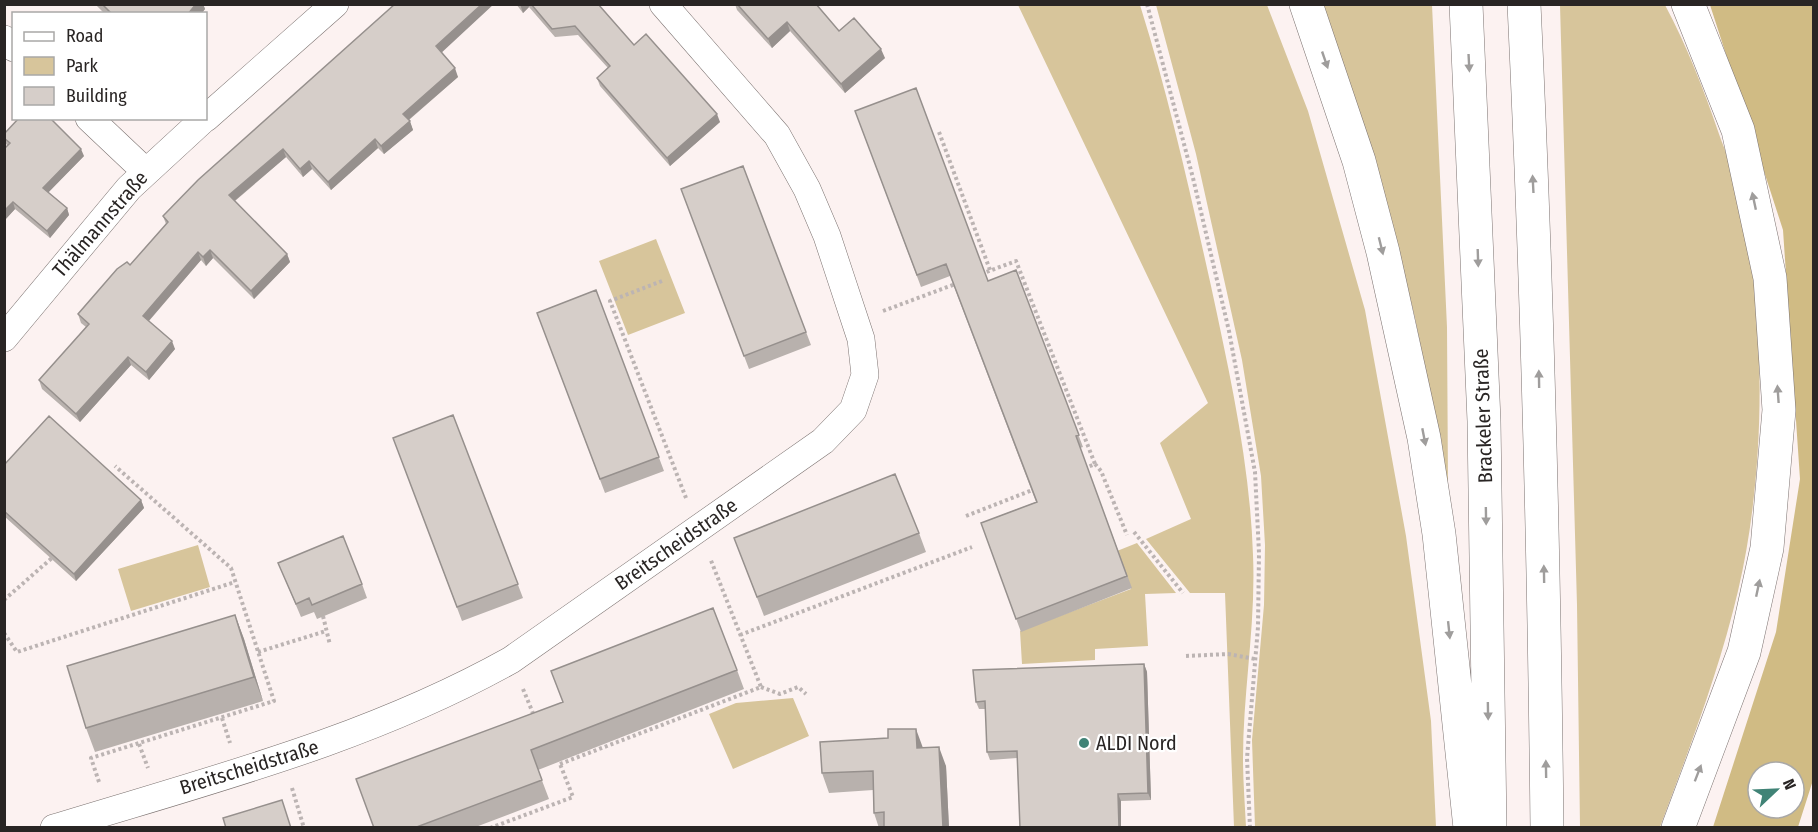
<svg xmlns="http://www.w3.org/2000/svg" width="1818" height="832" font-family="'Fira Sans Condensed',sans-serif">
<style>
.green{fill:#d7c59b}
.forest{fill:#d0bb84;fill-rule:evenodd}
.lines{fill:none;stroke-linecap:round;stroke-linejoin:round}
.minor-casing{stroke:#7c7371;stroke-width:28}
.trunk-casing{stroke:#7c7371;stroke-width:34}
.path{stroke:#bcb4b3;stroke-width:4;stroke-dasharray:3 3;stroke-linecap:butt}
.minor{stroke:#fff;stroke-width:27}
.trunk{stroke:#fff;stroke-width:33}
.wall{fill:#b8b1ad}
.shaded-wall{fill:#96908d}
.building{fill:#d6cec9;stroke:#96908d;stroke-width:1.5}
.oneway{fill:#9f9d9c}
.poi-dot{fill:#408376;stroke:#fff;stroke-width:2}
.labels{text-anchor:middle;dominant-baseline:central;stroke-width:4.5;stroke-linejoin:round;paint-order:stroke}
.street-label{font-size:20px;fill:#292524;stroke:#fff}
.poi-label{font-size:20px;fill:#292524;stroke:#fff;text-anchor:start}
</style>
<rect width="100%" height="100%" fill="#fcf2f1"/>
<!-- green -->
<path class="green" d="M 1018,5 L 1140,5 C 1169,97 1190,192 1211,286 C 1230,375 1250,464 1253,555 C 1256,624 1243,691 1243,759 C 1243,782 1245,805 1246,827 L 1234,827 L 1225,593 L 1190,593 L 1146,539 L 1191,519 L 1160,443 L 1208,403 Z
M 1156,5 L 1267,5 L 1308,111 L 1365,310 L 1406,536 L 1431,721 L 1436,827 L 1255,827 L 1252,740 L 1264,605 L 1265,545 L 1261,476 L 1242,360 L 1196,154 Z
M 1323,5 L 1432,5 L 1447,327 L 1448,485 L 1415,318 L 1382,185 Z
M 1560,5 L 1665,5 C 1687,46 1704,90 1719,134 C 1725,151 1733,168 1737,185 C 1767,308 1767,468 1738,591 C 1719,672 1689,749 1660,827 L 1580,827 L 1577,605 Z
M 656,239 L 685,313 L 628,335 L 599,261 Z
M 1137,543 L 1176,593 L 1145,594 L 1148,646 L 1095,649 L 1095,660 L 1022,664 L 1020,631 L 1131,589 L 1117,551 Z
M 198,545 L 210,587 L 131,611 L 118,569 Z
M 793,698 L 809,736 L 733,769 L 709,714 L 736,703 Z"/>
<!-- forest -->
<path class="forest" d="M 1710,5 L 1813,5 L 1814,777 L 1798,827 L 1713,827 L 1776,632 L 1800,479 L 1783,230 ZM 1758,772 L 1794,772 L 1794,808 L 1758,808 Z"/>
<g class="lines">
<defs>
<path id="minor" d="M 4,39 L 14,48
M 89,118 L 145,171
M 206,118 L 335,4
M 4,338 L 129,188 L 205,118
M 54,828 C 210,780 368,740 511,660 L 823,441 L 853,410 L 865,375 L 861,339 L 827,236 L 807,189 L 777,135 L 663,4"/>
<path id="trunk" d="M 1306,4 L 1359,161 L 1383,252 L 1424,438 L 1439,534 L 1470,828
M 1466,4 L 1484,421 L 1490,828
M 1524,4 C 1537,279 1544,553 1547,828
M 1678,828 L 1744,652 L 1767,548 L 1779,410 L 1770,278 L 1738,130 L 1688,4"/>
</defs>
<!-- minor casing -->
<use href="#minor" class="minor-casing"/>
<!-- trunk casing -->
<use href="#trunk" class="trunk-casing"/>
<!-- path -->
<path class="path" d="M 1147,4 L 1193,178 L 1229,331 L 1255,472 L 1259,553 L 1258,627 L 1247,758 L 1250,828
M 939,132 L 990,270
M 981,274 L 1016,261 L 1095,464 L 1083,469
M 662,281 L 610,301 L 686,498
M 883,311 L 958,283
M 1095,464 L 1101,471 L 1127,535
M 966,516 L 1035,489
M 1134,532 L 1183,593
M 4,600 L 53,557
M 323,616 L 330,645
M 4,633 L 17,652 L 235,582
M 740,635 L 972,547
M 258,652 L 326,631
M 1186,656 L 1228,654 L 1255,659
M 761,687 L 780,694 L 798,687 L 806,694
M 523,689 L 535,718
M 222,718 L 230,743
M 139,744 L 148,768
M 560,764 L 761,687 L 710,558
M 99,782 L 91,758 L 274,701 L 231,568 L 115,466
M 292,788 L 304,828
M 490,828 L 573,797 L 560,764"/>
<!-- minor -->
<use href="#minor" class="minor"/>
<!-- trunk -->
<use href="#trunk" class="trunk"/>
</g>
<!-- wall -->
<path class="wall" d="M 95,4 L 203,4 L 205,9 L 201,14 L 105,14 Z
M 516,4 L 598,4 L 634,45 L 720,122 L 670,166 L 600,86 L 597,78 L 608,68 L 578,35 L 555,37 L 529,7 L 523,13 Z
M 735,4 L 816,4 L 839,31 L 885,58 L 845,93 L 790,31 L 772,48 L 737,10 Z
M 442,53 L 458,77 L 409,120 L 413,130 L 384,154 L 378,148 L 331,190 L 312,169 L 303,177 L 286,157 L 235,201 L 287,254 L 290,262 L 254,299 L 213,258 L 206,266 L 201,260 L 149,321 L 175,349 L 149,380 L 131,365 L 80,422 L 42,389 L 39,380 L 86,327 L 81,323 L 78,314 L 130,265 L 166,224 L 163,216 Z
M 855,111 L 988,281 L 1016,270 L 1083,447 L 1080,448 L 1132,588 L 1021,632 L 981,523 L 1036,502 L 950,276 L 921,287 Z
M 4,134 L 84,156 L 48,192 L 67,208 L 69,215 L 50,238 L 15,209 L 4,221 L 8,146 L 4,142 Z
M 743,166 L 811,345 L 749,369 L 681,189 Z
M 596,290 L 664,471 L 605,493 L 537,313 Z
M 453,415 L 523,598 L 462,621 L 393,438 Z
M 4,465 L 141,500 L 144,508 L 76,581 L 4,516 Z
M 919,533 L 926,552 L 764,616 L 734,538 Z
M 278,563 L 362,584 L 367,598 L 317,619 L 314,612 L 301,617 Z
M 235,615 L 244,639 L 263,701 L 95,752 L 86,728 Z
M 1144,664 L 1147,672 L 1151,800 L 1121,801 L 1121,828 L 1020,828 L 1017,758 L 990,760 L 987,752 L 986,709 L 979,709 L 976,702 Z
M 737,670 L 744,689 L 538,770 L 549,799 L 473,828 L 374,828 L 356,779 Z
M 923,747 L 946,766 L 949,828 L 879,828 L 874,813 L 873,790 L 829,793 L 822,773 Z"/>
<!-- shaded-wall -->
<path class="shaded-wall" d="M 196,4 L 203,4 L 205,9 L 201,14 L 188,14 Z
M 482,4 L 494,4 L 439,55 L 436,46 Z
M 520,4 L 528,4 L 529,7 L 523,13 Z
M 787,22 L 790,31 L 772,48 L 768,39 Z
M 881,49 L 885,58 L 845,93 L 841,84 Z
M 455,68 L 458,77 L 406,122 L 403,114 Z
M 717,114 L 720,122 L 670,166 L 667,158 Z
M 410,121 L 413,130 L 384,154 L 381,146 Z
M 375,139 L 378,148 L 331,190 L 328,182 Z
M 81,149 L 84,156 L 46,195 L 43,188 Z
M 283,149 L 286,157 L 232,203 L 229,195 Z
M 309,161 L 312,169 L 303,177 L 300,169 Z
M 13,202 L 15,209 L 4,221 L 4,211 Z
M 67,208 L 69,215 L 50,238 L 47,231 Z
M 210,250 L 213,258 L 206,266 L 203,257 Z
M 198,252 L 201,260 L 146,324 L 143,316 Z
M 287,254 L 290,262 L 254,299 L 251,291 Z
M 172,341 L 175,349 L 149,380 L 146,372 Z
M 128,357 L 131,365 L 80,422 L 76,414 Z
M 141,500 L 144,508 L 76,581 L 74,574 Z
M 235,615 L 244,639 L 263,701 L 254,677 Z
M 1144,664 L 1147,672 L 1151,800 L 1148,793 Z
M 916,729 L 923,748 L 917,748 Z
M 939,747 L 946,766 L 949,828 L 943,828 Z
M 1118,794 L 1121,801 L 1121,828 L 1119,828 Z"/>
<!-- building -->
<path class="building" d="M 102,4 L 196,4 L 188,14 L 112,14 Z
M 395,4 L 482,4 L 436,46 L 455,68 L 403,114 L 410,121 L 381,146 L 375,139 L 328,182 L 309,161 L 300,169 L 283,149 L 229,195 L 287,254 L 251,291 L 210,250 L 203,257 L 198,252 L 143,316 L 172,341 L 146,372 L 128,357 L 76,414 L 39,380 L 89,324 L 78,314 L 117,269 L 127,262 L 130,265 L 168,222 L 163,216 L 198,180 Z
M 531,4 L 598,4 L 634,45 L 646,34 L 717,114 L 667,158 L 597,78 L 610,66 L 575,26 L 552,29 Z
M 737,4 L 816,4 L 839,31 L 854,18 L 881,49 L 841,84 L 787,22 L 768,39 Z
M 916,88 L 988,281 L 1016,270 L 1079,435 L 1076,436 L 1127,576 L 1016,619 L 981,523 L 1037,502 L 946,264 L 917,275 L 855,111 Z
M 19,118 L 50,118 L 81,149 L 43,188 L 67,208 L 47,231 L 13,202 L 4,211 L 4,149 L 10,143 L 4,138 L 4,134 Z
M 743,166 L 806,332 L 744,356 L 681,189 Z
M 596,290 L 659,457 L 600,479 L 537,313 Z
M 453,415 L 518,584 L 457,607 L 393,438 Z
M 49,416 L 141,500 L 74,574 L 4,511 L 4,465 Z
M 895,474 L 919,533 L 757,597 L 734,538 Z
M 343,536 L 362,584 L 312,605 L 309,598 L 296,604 L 278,563 Z
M 713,608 L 737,670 L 531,750 L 542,780 L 414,828 L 374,828 L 356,779 L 563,702 L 551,671 Z
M 235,615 L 254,677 L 86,728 L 67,666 Z
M 1144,664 L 1148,793 L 1118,794 L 1119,828 L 1020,828 L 1017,751 L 987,752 L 985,701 L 976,702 L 973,670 Z
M 888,729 L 916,729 L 917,748 L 939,747 L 943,828 L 884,828 L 884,812 L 874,813 L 873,771 L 822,773 L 820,742 L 888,738 Z
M 282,800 L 291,828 L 226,828 L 223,818 Z"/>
<!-- one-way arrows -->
<defs><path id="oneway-solid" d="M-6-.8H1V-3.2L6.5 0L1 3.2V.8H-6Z" transform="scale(1.5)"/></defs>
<g class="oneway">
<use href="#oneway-solid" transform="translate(1325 60) rotate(71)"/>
<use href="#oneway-solid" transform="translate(1469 63) rotate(87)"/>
<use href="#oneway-solid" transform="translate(1533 184) rotate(-93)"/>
<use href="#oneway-solid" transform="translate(1754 201) rotate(-102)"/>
<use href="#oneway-solid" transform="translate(1381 246) rotate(76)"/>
<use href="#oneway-solid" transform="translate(1478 258) rotate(88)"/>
<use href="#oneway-solid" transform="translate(1539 379) rotate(-91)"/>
<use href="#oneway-solid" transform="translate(1778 394) rotate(-94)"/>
<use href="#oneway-solid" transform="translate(1424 437) rotate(79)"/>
<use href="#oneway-solid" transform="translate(1486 516) rotate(89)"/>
<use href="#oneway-solid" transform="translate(1544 574) rotate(-91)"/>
<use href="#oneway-solid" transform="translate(1758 588) rotate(-78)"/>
<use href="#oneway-solid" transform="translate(1449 630) rotate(84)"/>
<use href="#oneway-solid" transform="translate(1488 711) rotate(89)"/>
<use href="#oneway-solid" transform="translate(1546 769) rotate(-91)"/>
<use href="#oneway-solid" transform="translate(1698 773) rotate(-69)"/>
</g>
<!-- markers -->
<circle class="poi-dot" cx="1084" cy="743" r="6"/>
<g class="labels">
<!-- street labels -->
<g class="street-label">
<text transform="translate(100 224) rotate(-49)">Thälmannstraße</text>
<text transform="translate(1483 416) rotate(-92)">Brackeler Straße</text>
<text transform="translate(676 544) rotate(-35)">Breitscheidstraße</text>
<text transform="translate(249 767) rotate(-17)">Breitscheidstraße</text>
</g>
<!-- poi labels -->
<g class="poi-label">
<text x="1096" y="743">ALDI Nord</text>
</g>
</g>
<!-- border -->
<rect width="1818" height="832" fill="none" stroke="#292524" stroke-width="12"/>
<!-- legend -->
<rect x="12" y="12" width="195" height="108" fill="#ffffff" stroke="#a9a8a7" stroke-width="1.5"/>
<rect x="24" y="32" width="30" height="9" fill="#ffffff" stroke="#a9a8a7" stroke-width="1.5"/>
<text x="66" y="42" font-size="18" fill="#292524">Road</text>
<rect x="24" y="57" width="30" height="18" fill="#d7c59b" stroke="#a9a8a7" stroke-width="1.5"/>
<text x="66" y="72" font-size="18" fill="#292524">Park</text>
<rect x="24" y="87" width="30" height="18" fill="#d6cec9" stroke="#a9a8a7" stroke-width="1.5"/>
<text x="66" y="102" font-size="18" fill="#292524">Building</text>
<!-- north arrow -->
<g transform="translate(1776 790) rotate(67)"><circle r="28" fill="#ffffff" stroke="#a9a8a7" stroke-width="1.5"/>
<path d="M0-4.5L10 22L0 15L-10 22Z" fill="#408376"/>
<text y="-9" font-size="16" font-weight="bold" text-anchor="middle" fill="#292524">N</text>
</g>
</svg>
